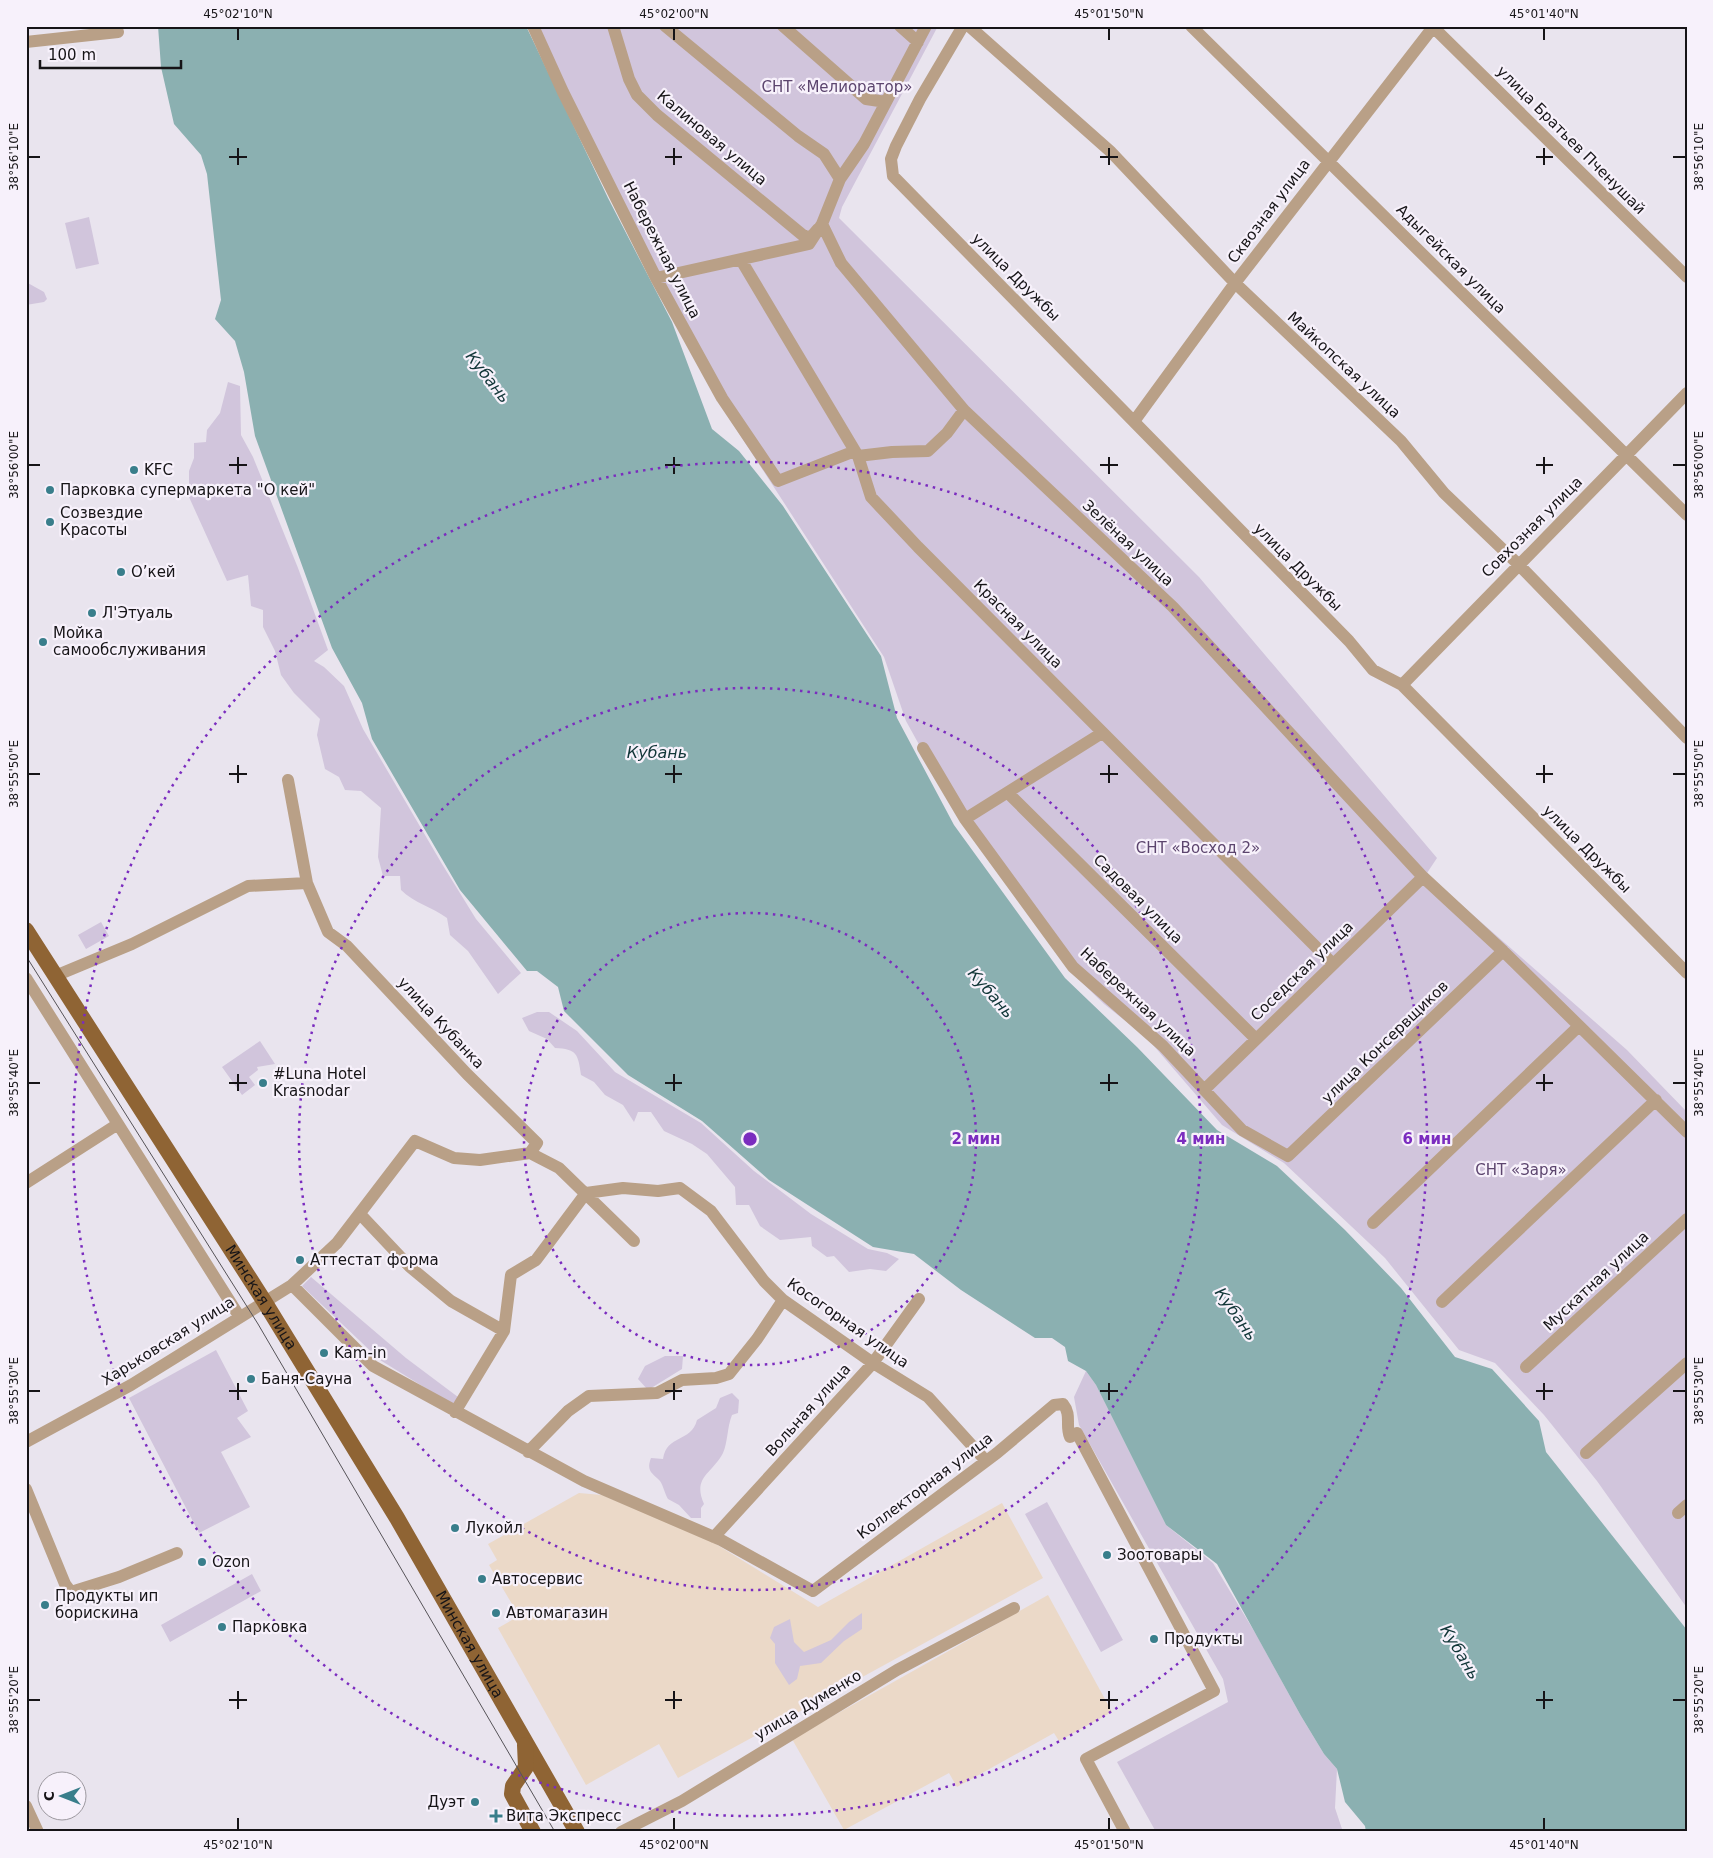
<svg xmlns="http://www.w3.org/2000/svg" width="1713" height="1858" font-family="'DejaVu Sans',sans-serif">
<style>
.industrial{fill:#ebd9c8}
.green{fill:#d1c5dc}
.water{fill:#8bb0b1}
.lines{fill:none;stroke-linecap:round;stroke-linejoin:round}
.minor{stroke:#b9a087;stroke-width:12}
.major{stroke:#8f6434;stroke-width:16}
.tram{stroke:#565358;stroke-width:1}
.ticks{fill:none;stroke:#161417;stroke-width:2}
.ring{fill:none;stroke:#7b2cbf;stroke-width:2.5;stroke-dasharray:2.5 5}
.poi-dot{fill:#397e8b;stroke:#f7f1fb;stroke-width:2}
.labels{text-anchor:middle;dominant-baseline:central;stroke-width:4.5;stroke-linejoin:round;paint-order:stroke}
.park-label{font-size:15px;fill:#5c456e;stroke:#f7f1fb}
.street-label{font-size:15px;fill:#161417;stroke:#f7f1fb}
.poi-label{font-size:15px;fill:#161417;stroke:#f7f1fb;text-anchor:start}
.water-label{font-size:16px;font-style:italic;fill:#113638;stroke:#f7f1fb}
.centre{fill:#7b2cbf;stroke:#f7f1fb;stroke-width:2.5}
.ring-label{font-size:15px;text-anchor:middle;font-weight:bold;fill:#7b2cbf;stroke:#f7f1fb;stroke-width:4.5;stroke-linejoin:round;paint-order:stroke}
.neatline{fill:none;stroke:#161417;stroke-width:2}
.ticks-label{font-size:12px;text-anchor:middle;fill:#161417}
</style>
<rect width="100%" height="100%" fill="#e9e4ee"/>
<!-- industrial -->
<path class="industrial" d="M 579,1493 L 602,1495 L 706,1538 L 818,1607 L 1002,1503 L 1043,1578 L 678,1778 L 659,1744 L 586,1785 L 498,1628 L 519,1616 L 489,1565 L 497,1560 L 488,1544 Z
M 1048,1595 L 1112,1712 L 1059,1741 L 1054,1733 L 957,1787 L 949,1773 L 844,1830 L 792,1739 Z"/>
<!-- green -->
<path class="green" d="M 530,26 L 938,26 L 842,207 L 839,218 L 1199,577 L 1437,858 L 1427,873 L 1432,879 L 1627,1050 L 1687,1112 L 1687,1608 L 1597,1481 L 1544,1415 L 1495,1363 L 1459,1350 L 1385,1258 L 1284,1163 L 1222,1125 L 1147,1038 L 1104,1004 L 1067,968 L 959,817 L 906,721 L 884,657 L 718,401 Z
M 89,217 L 99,264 L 76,269 L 65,223 Z
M 26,282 L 44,292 L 47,299 L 44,302 L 26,305 Z
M 228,382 L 240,386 L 241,435 L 253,457 L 298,568 L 328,650 L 314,661 L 324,667 L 344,686 L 363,729 L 442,864 L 476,919 L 521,973 L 498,994 L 468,951 L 450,935 L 447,918 C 432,907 414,903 401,890 L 400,876 L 383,876 L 378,857 L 381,808 L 361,791 L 345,790 L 339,777 L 325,769 L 317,735 L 320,719 L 294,693 L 281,675 L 275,651 L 263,627 L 263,610 L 251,606 L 248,575 L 227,581 L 189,497 L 189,471 L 194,458 L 194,443 L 206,442 L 207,430 L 220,413 Z
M 101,922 L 109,936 L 86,949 L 78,935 Z
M 537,1012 L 549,1012 L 577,1031 L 615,1072 L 701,1123 L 754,1171 L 811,1214 L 868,1249 L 887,1253 L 899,1259 L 886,1271 L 870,1269 L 849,1272 L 834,1256 L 827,1257 L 812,1246 L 811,1237 L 780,1240 L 760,1226 L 749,1205 L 736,1205 L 735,1187 L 707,1154 L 692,1144 L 664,1131 L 651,1112 L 638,1112 L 634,1122 L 623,1105 L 605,1095 L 594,1082 L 581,1075 C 578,1054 577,1049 555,1048 L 547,1039 L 529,1031 L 522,1018 Z
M 260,1041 L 275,1064 L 257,1067 L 258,1070 L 249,1077 L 255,1085 L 242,1095 L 222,1067 Z
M 311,1277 L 406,1358 L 458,1397 L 453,1405 L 380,1360 L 302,1286 Z
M 216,1350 L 248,1411 L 237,1418 L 251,1437 L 221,1452 L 250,1507 L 199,1533 L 129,1398 Z
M 665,1356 L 683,1356 L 682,1369 L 648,1390 L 638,1379 L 645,1366 Z
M 1086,1371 L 1096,1385 L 1166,1525 L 1213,1563 L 1257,1636 L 1301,1716 L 1324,1754 L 1337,1769 L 1335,1808 L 1343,1832 L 1156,1832 L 1117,1762 L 1228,1702 L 1223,1679 L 1079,1425 L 1074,1397 Z
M 732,1393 L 739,1400 L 738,1413 L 732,1415 C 727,1427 728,1442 723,1453 C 712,1474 692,1477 704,1504 L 701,1508 L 701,1518 L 691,1518 L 679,1505 L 668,1499 C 665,1494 663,1485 660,1481 C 652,1473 646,1471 651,1458 L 663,1459 C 667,1434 691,1443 697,1420 L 716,1408 L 720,1398 Z
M 1047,1502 L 1123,1640 L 1101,1652 L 1025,1514 Z
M 252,1574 L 261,1591 L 170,1642 L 161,1625 Z
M 862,1613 L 862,1629 L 844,1641 L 821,1663 L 800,1666 L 797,1679 L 789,1685 L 775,1663 L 775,1644 L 770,1638 L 774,1627 L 790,1619 L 794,1642 L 804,1652 L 831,1640 L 849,1622 Z"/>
<!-- water -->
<path class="water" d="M 158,26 L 526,26 L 608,198 L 672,322 L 712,429 L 739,451 L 783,506 L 881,656 L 897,718 L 954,825 L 1065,978 L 1137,1047 L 1217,1130 L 1277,1166 L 1345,1230 L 1401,1288 L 1455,1357 L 1492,1369 L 1539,1421 L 1546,1452 L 1687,1630 L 1687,1832 L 1366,1832 L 1365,1826 L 1345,1802 L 1337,1769 L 1324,1754 L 1301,1716 L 1217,1564 L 1166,1525 L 1096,1385 L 1086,1371 L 1068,1361 L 1065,1347 L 1052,1338 L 1035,1338 L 961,1290 L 914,1254 L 873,1247 L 769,1180 L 702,1121 L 628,1075 L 564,1011 L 558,987 L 537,971 L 527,971 L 460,890 L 372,739 L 362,703 L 332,648 L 255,436 L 244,372 L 235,341 L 215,319 L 221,300 L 207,174 L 201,155 L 174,124 L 161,67 Z"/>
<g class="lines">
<!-- minor -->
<path class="minor" d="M 533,26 L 563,92 L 656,278 L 722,398 L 778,481 L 855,451
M 613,26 L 629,79 L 637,95 L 657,115 L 805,237 L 812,236 L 818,229
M 665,26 L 798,136 L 824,154 L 840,179
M 783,26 L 866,99 L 886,102
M 900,26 L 918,42
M 963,26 L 920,99 L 896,146 L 891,159 L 893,176 L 1349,641 L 1373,670 L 1402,685 L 1687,973
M 969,26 L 1111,152 L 1235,283 L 1401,441 L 1444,493 L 1518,564 L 1687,738
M 1191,26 L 1687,515
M 1432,26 L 1687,277
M 26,42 L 118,32
M 822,224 L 841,263 L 964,410 L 1173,607 L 1423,877 L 1503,951 L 1687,1132
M 741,260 L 858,456 L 871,497 L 918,547 L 1333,964
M 656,278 L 809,244 L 822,224 L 840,179 L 864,144 L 926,26
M 1135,420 L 1235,283 L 1434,26
M 858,456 L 892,452 L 928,451 L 947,433 L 964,410
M 1402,685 L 1687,393
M 923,748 L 965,819 L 1073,967 L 1163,1046 L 1242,1130 L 1288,1156 L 1503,951
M 288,780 L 307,883 L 328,932 L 347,946 L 467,1074 L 537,1143 L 530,1153 L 559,1168 L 634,1241
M 1008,793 L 1255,1038
M 965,819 L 1102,733
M 55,976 L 132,944 L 248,886 L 307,883
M 26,978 L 239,1316
M 1205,1089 L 1423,877
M 26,1183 L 118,1124
M 360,1214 L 410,1267 L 451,1301 L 504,1331
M 1373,1223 L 1579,1026
M 292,1285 L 373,1366 L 584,1481 L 721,1540 L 813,1591 L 997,1453 L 1054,1405 L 1063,1404 C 1072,1415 1065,1425 1070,1437 L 1077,1433 L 1214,1691 L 1086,1759 L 1125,1832
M 1442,1302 L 1656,1100
M 1526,1367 L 1687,1219
M 455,1412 L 504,1331 L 511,1275 L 536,1260 L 586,1193 L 623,1188 L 658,1191 L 680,1188 L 711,1211 L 764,1281 L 783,1300 L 873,1363 L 928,1397 L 986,1461
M 26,1442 L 131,1385 L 292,1285 L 337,1243 L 415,1141 L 454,1158 L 480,1160 L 530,1153
M 528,1452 L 568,1411 L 589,1396 L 657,1393 L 682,1380 L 716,1378 L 729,1374 L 757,1339 L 783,1300
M 1586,1453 L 1687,1363
M 26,1489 L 65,1584 L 71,1592 L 119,1577 L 177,1553
M 1678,1513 L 1687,1505
M 714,1537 L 873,1363 L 919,1299
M 26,1806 L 38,1832
M 621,1832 L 682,1801 L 897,1670 L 1014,1608"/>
<!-- major -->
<g class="major">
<path id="s1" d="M 26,930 L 264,1301 L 397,1518 L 577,1832"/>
<path d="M 525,1745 L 526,1767 L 513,1786 L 512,1794 L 533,1832"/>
</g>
<!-- tram -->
<path class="tram" d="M 26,956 L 258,1324 L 555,1832"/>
</g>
<!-- ticks -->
<path class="ticks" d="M 238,28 L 238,40M 674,28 L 674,40M 1109,28 L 1109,40M 1544,28 L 1544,40M 238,148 L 238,165M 674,148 L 674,165M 1109,148 L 1109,165M 1544,148 L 1544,165M 28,157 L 40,157M 229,157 L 247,157M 665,157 L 682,157M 1100,157 L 1118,157M 1536,157 L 1553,157M 1673,157 L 1686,157M 238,457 L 238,474M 674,457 L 674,474M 1109,457 L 1109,474M 1544,457 L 1544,474M 28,465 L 40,465M 229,465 L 247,465M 665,465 L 682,465M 1100,465 L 1118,465M 1536,465 L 1553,465M 1673,465 L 1686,465M 238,765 L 238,783M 674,765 L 674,783M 1109,765 L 1109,783M 1544,765 L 1544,783M 28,774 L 40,774M 229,774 L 247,774M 665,774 L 682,774M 1100,774 L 1118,774M 1536,774 L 1553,774M 1673,774 L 1686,774M 238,1074 L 238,1091M 674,1074 L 674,1091M 1109,1074 L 1109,1091M 1544,1074 L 1544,1091M 28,1083 L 40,1083M 229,1083 L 247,1083M 665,1083 L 682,1083M 1100,1083 L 1118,1083M 1536,1083 L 1553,1083M 1673,1083 L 1686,1083M 238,1383 L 238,1400M 674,1383 L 674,1400M 1109,1383 L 1109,1400M 1544,1383 L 1544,1400M 28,1391 L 40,1391M 229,1391 L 247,1391M 665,1391 L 682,1391M 1100,1391 L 1118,1391M 1536,1391 L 1553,1391M 1673,1391 L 1686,1391M 238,1691 L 238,1709M 674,1691 L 674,1709M 1109,1691 L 1109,1709M 1544,1691 L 1544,1709M 28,1700 L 40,1700M 229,1700 L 247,1700M 665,1700 L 682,1700M 1100,1700 L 1118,1700M 1536,1700 L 1553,1700M 1673,1700 L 1686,1700M 238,1818 L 238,1830M 674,1818 L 674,1830M 1109,1818 L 1109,1830M 1544,1818 L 1544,1830"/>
<!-- distance rings -->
<g class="ring">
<circle cx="750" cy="1139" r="226"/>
<circle cx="750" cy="1139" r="451"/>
<circle cx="750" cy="1139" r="677"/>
</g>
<!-- markers -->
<g class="poi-dot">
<circle cx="134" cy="470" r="5"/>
<circle cx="50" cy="490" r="5"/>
<circle cx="50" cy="522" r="5"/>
<circle cx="121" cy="572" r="5"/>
<circle cx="92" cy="613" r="5"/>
<circle cx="43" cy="642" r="5"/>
<circle cx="263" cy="1083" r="5"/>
<circle cx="300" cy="1260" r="5"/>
<circle cx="324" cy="1353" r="5"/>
<circle cx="251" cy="1379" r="5"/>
<circle cx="455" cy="1528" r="5"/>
<circle cx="1107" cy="1555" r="5"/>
<circle cx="202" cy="1562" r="5"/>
<circle cx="482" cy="1579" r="5"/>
<circle cx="45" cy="1605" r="5"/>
<circle cx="496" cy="1613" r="5"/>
<circle cx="222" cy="1627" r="5"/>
<circle cx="1154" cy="1639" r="5"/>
<circle cx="475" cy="1802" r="5"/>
<path d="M493.5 1808.5h5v5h5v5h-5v5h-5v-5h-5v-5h5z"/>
</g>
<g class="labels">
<!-- park labels -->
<g class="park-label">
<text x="837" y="87">СНТ «Мелиоратор»</text>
<text x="1198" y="848">СНТ «Восход 2»</text>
<text x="1521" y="1170">СНТ «Заря»</text>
</g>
<!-- street labels -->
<g class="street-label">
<text transform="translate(712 138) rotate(40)">Калиновая улица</text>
<text transform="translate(1571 140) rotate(45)">улица Братьев Пченушай</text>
<text transform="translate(1269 211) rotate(-53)">Сквозная улица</text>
<text transform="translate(662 250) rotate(63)">Набережная улица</text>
<text transform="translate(1451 259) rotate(45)">Адыгейская улица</text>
<text transform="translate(1016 277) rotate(45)">улица Дружбы</text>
<text transform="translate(1344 365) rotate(43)">Майкопская улица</text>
<text transform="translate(1532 527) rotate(-45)">Совхозная улица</text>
<text transform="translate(1128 543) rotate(43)">Зелёная улица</text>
<text transform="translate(1298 567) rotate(45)">улица Дружбы</text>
<text transform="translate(1018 624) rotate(45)">Красная улица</text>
<text transform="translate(1587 849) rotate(45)">улица Дружбы</text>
<text transform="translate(1138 899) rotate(45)">Садовая улица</text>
<text transform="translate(1302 971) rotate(-44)">Соседская улица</text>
<text transform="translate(1138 1002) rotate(43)">Набережная улица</text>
<text transform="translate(441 1023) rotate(47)">улица Кубанка</text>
<text transform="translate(1385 1042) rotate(-44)">улица Консервщиков</text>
<text transform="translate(1596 1281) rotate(-43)">Мускатная улица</text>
<text stroke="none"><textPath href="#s1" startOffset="436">Минская улица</textPath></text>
<text transform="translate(848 1323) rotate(35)">Косогорная улица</text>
<text transform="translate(168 1341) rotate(-32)">Харьковская улица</text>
<text transform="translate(808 1410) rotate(-48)">Вольная улица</text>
<text transform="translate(925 1486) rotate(-37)">Коллекторная улица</text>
<text stroke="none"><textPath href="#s1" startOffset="841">Минская улица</textPath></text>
<text transform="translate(808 1705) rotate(-31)">улица Думенко</text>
</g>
<!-- poi labels -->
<g class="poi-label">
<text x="144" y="470">KFC</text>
<text x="60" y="490">Парковка супермаркета "О кей"</text>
<text x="60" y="513">Созвездие<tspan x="60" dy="17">Красоты</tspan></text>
<text x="131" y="572">О’кей</text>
<text x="102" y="613">Л'Этуаль</text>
<text x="53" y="633">Мойка<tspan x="53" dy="17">самообслуживания</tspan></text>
<text x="273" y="1074">#Luna Hotel<tspan x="273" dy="17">Krasnodar</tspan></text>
<text x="310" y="1260">Аттестат форма</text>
<text x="334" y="1353">Kam-in</text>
<text x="261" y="1379">Баня-Сауна</text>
<text x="465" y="1528">Лукойл</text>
<text x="1117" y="1555">Зоотовары</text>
<text x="212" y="1562">Ozon</text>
<text x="492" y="1579">Автосервис</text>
<text x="55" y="1596">Продукты ип<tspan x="55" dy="17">борискина</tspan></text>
<text x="506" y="1613">Автомагазин</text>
<text x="232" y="1627">Парковка</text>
<text x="1164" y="1639">Продукты</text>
<text x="465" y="1802" text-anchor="end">Дуэт</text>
<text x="506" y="1816">Вита Экспресс</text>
</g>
<!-- water labels -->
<g class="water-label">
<text transform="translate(488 377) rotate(52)">Кубань</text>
<text x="657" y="752">Кубань</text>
<text transform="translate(991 993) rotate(49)">Кубань</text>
<text transform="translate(1236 1314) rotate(55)">Кубань</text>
<text transform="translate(1460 1652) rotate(59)">Кубань</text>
</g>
</g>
<circle cx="750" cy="1139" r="8" class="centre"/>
<g class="ring-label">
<text x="976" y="1144">2 мин</text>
<text x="1201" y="1144">4 мин</text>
<text x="1427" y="1144">6 мин</text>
</g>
<!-- border -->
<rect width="1713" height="1858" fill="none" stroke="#f7f1fb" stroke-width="55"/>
<!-- north arrow -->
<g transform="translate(62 1796) rotate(270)"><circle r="24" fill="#f7f1fb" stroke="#9d99a0"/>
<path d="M0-4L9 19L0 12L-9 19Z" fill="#397e8b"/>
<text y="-8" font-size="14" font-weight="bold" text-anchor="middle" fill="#161417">С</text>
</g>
<!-- scale -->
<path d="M40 60v8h141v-8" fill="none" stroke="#161417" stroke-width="2.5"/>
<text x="48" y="60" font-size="15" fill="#161417" stroke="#f7f1fb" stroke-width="4" paint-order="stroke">100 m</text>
<rect x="28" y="28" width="1658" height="1802" class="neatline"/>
<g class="ticks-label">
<text x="238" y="18">45°02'10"N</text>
<text x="674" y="18">45°02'00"N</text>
<text x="1109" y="18">45°01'50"N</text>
<text x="1544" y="18">45°01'40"N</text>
<text transform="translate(1699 157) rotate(-90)" y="4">38°56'10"E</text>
<text transform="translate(14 157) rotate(-90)" y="4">38°56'10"E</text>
<text transform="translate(1699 465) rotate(-90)" y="4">38°56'00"E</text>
<text transform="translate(14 465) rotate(-90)" y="4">38°56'00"E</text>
<text transform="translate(1699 774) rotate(-90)" y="4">38°55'50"E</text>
<text transform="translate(14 774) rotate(-90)" y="4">38°55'50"E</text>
<text transform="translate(1699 1083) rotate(-90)" y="4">38°55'40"E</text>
<text transform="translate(14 1083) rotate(-90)" y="4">38°55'40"E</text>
<text transform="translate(1699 1391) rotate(-90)" y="4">38°55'30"E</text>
<text transform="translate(14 1391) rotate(-90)" y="4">38°55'30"E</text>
<text transform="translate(1699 1700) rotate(-90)" y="4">38°55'20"E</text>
<text transform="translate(14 1700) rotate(-90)" y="4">38°55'20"E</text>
<text x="238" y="1849">45°02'10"N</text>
<text x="674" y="1849">45°02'00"N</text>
<text x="1109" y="1849">45°01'50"N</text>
<text x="1544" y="1849">45°01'40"N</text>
</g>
</svg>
